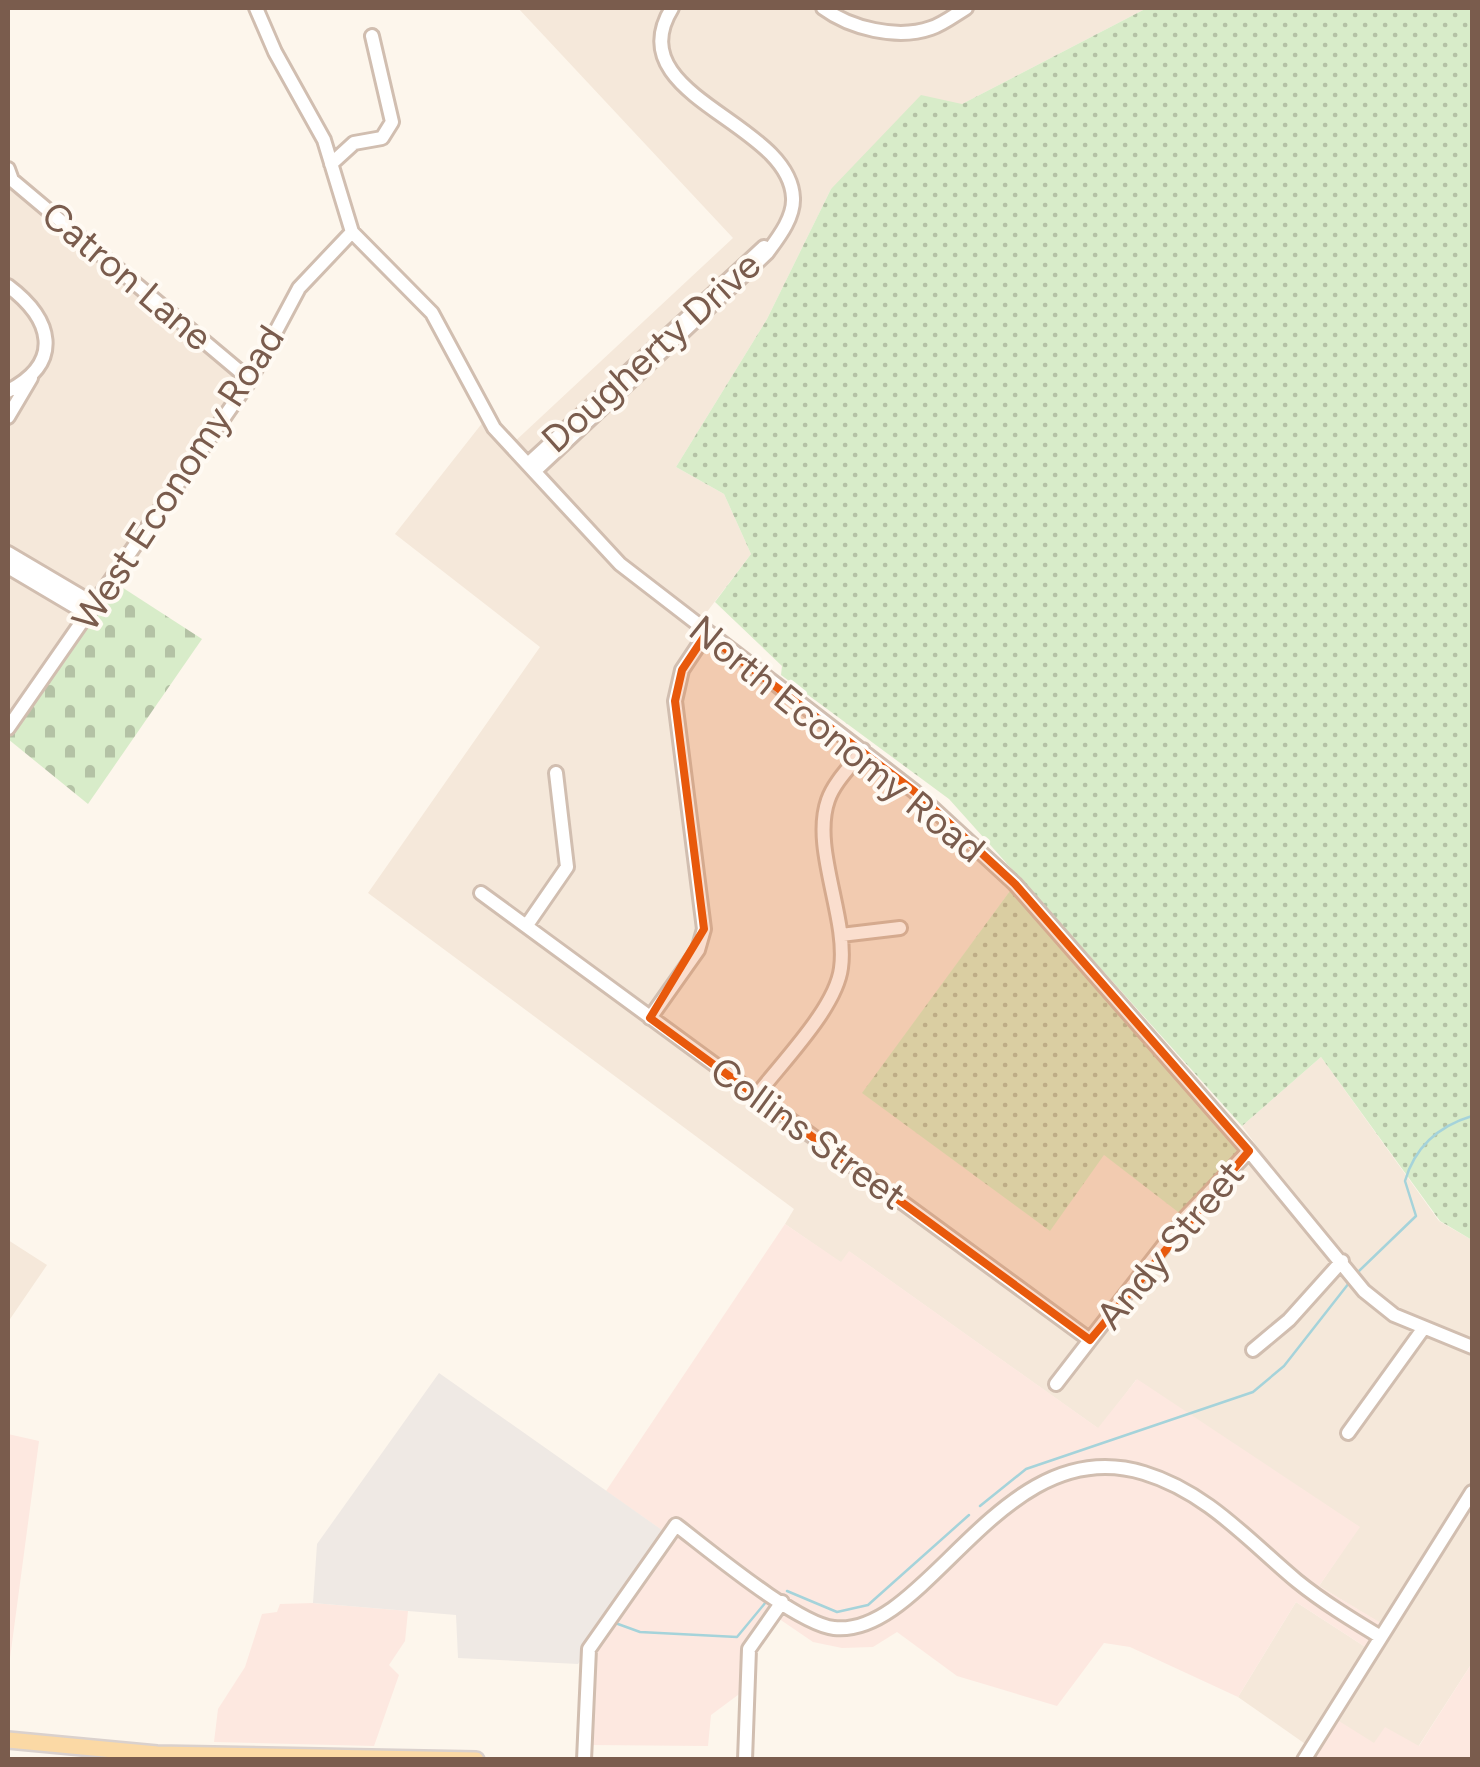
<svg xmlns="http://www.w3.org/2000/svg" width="1480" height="1767" font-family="Figtree,sans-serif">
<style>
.residential{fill:#f5e8da}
.commercial{fill:#fde8e0}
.industrial{fill:#efe9e4}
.grass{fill:url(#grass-dots)}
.cemetery{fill:url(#cemetery-stones)}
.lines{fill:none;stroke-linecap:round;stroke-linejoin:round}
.stream{stroke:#a5d3da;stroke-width:2.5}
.minor-casing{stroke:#d1beb0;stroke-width:18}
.major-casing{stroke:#dad1cd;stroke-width:20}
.minor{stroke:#fff;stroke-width:12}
.major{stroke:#fbd9a5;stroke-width:15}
.marked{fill:#e8590c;fill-opacity:0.2;stroke:#e8590c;stroke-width:8;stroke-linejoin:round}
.labels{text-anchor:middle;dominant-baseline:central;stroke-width:8;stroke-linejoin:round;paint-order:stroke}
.street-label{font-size:38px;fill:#7a5c4d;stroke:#fffaf3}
</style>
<defs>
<pattern id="grass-dots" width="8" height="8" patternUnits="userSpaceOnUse" patternTransform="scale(2.5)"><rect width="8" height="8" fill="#d8ecc9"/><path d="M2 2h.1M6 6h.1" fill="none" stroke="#b4c2a5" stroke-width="1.8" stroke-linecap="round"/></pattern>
<pattern id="cemetery-stones" width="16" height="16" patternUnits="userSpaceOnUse" patternTransform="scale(2.5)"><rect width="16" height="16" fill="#d8ecc9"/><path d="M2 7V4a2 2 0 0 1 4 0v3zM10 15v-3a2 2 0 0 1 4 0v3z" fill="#b4c2a5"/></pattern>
</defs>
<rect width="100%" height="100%" fill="#fdf6ec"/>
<!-- residential -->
<path class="residential" d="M 518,8 L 1147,8 L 962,104 L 831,189 L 767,319 L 676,467 L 724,494 L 751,554 L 697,625 L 863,750 L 1015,884 L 863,1093 L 955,1158 L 1104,1154 L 1186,1217 L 1249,1151 L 1342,1261 L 1394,1315 L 1472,1347 L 1472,1663 L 1418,1747 L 1374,1744 L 1311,1748 L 1238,1697 L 1296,1602 L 1370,1650 L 1385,1626 L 1319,1586 L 1359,1527 L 1136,1380 L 1099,1429 L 850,1252 L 841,1263 L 785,1224 L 794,1209 L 368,893 L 540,647 L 395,534 L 487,417 L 511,445 L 733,238 Z
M 8,169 L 250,380 L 8,718 Z
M 1321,1057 L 1439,1221 L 1472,1240 L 1472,1344 L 1385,1303 L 1296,1199 L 1242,1126 Z
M 8,1240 L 47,1265 L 8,1322 Z"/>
<!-- commercial -->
<path class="commercial" d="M 785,1224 L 841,1262 L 849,1251 L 1098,1428 L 1137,1379 L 1360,1527 L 1319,1586 L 1386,1626 L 1370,1650 L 1296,1602 L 1238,1697 L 1130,1647 L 1104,1643 L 1057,1706 L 957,1676 L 897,1632 L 873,1647 L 842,1648 L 813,1642 L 772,1614 L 754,1638 L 746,1689 L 711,1715 L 708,1746 L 592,1745 L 593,1655 L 673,1538 L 606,1491 Z
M 8,1434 L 39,1441 L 8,1673 Z
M 313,1603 L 408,1611 L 405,1641 L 389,1665 L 399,1675 L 374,1746 L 214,1742 L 218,1709 L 245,1667 L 262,1614 L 277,1612 L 280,1604 Z
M 1472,1663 L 1472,1759 L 1304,1760 L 1331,1716 L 1374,1743 L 1385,1727 L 1419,1746 Z"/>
<!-- industrial -->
<path class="industrial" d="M 439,1373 L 669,1535 L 578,1664 L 458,1658 L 456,1615 L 313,1603 L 317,1544 Z"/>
<!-- grass -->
<path class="grass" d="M 1147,8 L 1472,8 L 1472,1240 L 1440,1221 L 1321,1057 L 1242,1126 L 949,799 L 781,675 L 782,666 L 715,602 L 751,554 L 724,494 L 676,467 L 767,319 L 831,189 L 921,95 L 962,104 Z
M 1015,884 L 1093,974 L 1089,981 L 1240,1151 L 1182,1215 L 1104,1155 L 1050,1231 L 862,1093 Z"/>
<!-- cemetery -->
<path class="cemetery" d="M 117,584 L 202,639 L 88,804 L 8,739 Z"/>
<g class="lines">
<!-- stream -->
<path class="stream" d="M 1358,1272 L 1416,1216 L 1405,1181 C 1415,1146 1439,1126 1472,1116
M 980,1506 L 1026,1469 L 1253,1392 L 1284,1366 L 1349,1283
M 787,1591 L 837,1612 L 868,1605 L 969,1515
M 618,1624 L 640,1632 L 737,1637 L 766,1602"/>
<defs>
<path id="minor" d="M 256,8 L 275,52 L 324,140 L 352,232 L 432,313 L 494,428 L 620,564 L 914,791 L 1015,884 L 1249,1151 L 1364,1291 L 1394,1315 L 1472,1347
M 823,8 C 850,28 897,40 931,28 C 943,24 956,14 966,8
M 331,164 L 354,143 L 382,138 L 392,122 L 372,36
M 8,169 L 12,180 L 250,380
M 8,286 C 52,319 64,362 8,391
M 8,417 L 31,378
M 528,464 L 764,247
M 535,471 L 767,253 C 778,238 794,218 793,198 C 790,121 617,97 672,8
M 8,553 L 96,605
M 8,567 L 89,615
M 8,728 L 250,380 L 299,288 L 352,232
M 481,893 L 1090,1340 L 1056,1384
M 527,925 L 567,867 L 556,773
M 841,935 L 900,928
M 650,1018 L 698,950 L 704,929 L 675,701 L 682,670 L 706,634
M 757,1095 C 782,1062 836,1008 841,968 C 848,917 811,848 828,800 C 834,782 852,765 863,750
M 1090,1340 L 1186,1217 L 1249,1151
M 1253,1350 L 1289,1320 L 1342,1261
M 1348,1433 L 1423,1329
M 584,1760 L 589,1649 L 676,1525 C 709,1550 797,1624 834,1628 C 928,1638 1001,1429 1144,1473 C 1207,1492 1249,1541 1297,1581 C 1323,1602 1351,1619 1379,1636
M 745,1760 L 749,1649 L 782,1602
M 1304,1760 L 1472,1492"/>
<path id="major" d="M 8,1740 L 157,1754 L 476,1760"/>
</defs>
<!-- minor casing -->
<use href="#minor" class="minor-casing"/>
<!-- major casing -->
<use href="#major" class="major-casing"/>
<!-- minor -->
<use href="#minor" class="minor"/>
<!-- major -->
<use href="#major" class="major"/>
</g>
<!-- marked area -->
<path class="marked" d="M 706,634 L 914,791 L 1015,884 L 1249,1151 L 1090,1340 L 650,1018 L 704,929 L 675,701 L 682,670 Z"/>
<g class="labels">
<!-- street labels -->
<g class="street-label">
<text transform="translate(127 276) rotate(40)">Catron Lane</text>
<text transform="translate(651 352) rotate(-42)">Dougherty Drive</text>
<text transform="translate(178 478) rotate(-57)">West Economy Road</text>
<text transform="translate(837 739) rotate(39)">North Economy Road</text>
<text transform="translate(808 1133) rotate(36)">Collins Street</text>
<text transform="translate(1170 1245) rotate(-50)">Andy Street</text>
</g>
</g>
<!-- border -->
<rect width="1480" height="1767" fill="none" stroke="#7a5c4d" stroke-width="20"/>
</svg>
